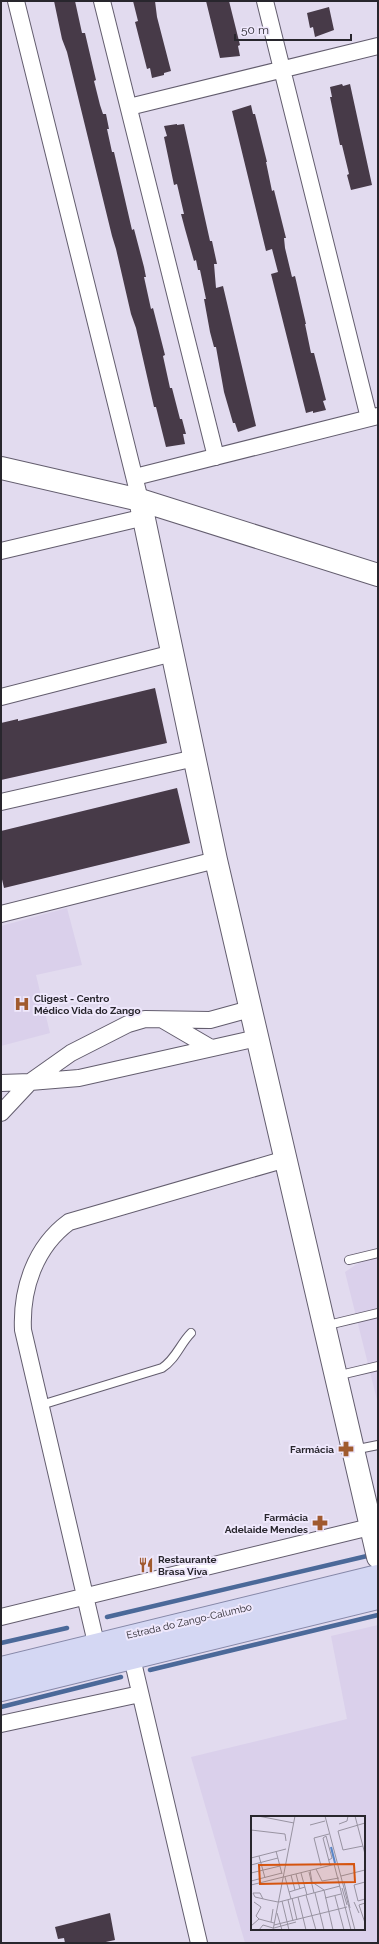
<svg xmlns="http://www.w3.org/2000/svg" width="379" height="1944" font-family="Raleway,sans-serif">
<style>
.built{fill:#dad0eb;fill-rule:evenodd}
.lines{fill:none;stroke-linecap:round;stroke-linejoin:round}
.stream{stroke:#4b6999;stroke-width:4.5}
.building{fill:#473a48}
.lane-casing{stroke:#635d6e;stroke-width:10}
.street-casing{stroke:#635d6e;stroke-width:18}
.secondary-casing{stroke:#635d6e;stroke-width:24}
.primary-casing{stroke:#8688a8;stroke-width:24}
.lane{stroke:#fff;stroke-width:8}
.street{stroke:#fff;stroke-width:16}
.secondary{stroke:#fff;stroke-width:22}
.primary{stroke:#d4d7f3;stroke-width:22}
.labels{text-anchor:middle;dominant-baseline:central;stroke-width:4;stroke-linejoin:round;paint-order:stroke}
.poi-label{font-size:10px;font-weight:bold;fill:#28262d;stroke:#efe8fc;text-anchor:start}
.street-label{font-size:10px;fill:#28262d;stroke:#efe8fc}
.inset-river{fill:none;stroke:#5a86c7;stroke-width:2}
.inset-road{fill:none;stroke:#9893a1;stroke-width:1}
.view{fill:#d5540f;fill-opacity:0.15;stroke:#d5540f;stroke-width:2}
.inset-edge{fill:none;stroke:#28262d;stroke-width:2}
</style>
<rect width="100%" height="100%" fill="#e2dbef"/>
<!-- built -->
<path class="built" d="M 67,908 L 82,965 L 36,975 L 50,1033 L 1,1046 L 1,926 Z
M 378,1254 L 378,1404 L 345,1272 L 369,1256 Z
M 378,1625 L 378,1943 L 277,1943 L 276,1941 L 270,1943 L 245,1943 L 191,1757 L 347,1719 L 331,1636 ZM 252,1817 L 364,1817 L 364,1929 L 252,1929 Z"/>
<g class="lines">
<!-- stream -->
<path class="stream" d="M 107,1617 L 367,1556
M 1,1643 L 67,1628
M 150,1670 L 378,1615
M 1,1707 L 121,1677"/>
</g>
<!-- building -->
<path class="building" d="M 54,1 L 75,1 L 82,33 L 85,33 L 96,80 L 94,81 L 100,105 L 103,114 L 106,114 L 109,129 L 107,129 L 112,152 L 114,152 L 132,230 L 134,229 L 144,267 L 146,277 L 144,277 L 151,309 L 153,308 L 165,355 L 163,356 L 170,388 L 172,388 L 180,419 L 182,419 L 186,434 L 183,434 L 185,444 L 166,447 L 156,407 L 154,407 L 136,328 L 131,314 L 116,249 L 112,236 L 67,52 L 62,39 Z
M 133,1 L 155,1 L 157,17 L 171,71 L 164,73 L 164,75 L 152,78 L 150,68 L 147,69 L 135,22 L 138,21 Z
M 206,1 L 229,1 L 240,45 L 238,46 L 240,56 L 220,58 Z
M 329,7 L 334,30 L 315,37 L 313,27 L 310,28 L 307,13 Z
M 342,84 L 343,86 L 350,84 L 372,185 L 351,190 L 347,175 L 349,174 L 342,145 L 340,145 L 330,97 L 332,97 L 330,87 Z
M 251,105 L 253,114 L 255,114 L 267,162 L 266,162 L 272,191 L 274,190 L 286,238 L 284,238 L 285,248 L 292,277 L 295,276 L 306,324 L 305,324 L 311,353 L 314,353 L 326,400 L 323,401 L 326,410 L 313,413 L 313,411 L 306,413 L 271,274 L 278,272 L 272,249 L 266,251 L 232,111 Z
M 177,124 L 177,125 L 184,124 L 210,241 L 212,241 L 217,264 L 214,264 L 216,288 L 223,286 L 256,426 L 238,432 L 235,423 L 233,423 L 224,392 L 216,347 L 214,347 L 210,332 L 204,299 L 206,299 L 200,270 L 198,270 L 196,260 L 194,261 L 185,229 L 181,214 L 184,214 L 177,184 L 174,185 L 164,137 L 167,136 L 164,126 Z
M 155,688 L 167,743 L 1,780 L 1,723 L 18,719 L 18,721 Z
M 177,788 L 190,843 L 4,888 L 1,875 L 1,831 Z
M 110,1913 L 115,1940 L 101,1943 L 65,1943 L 64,1938 L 58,1939 L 55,1927 Z"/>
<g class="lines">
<defs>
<path id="lane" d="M 349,1260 L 378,1253
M 324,1326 L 378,1313
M 336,1376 L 378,1366
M 41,1405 L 162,1368 C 176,1359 180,1344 191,1333
M 353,1450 L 378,1445"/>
<path id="street" d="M 16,1 L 140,500
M 102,1 L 216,457
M 265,1 L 369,418
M 129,107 L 378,46
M 135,477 L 378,416
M 1,551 L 145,517
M 1,697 L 173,653
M 1,802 L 195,758
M 1,914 L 216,860
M 163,1020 L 211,1048
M 1,1083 L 30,1082 L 71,1053 L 128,1024 L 145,1019 L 210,1020 L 250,1009
M 1,1113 L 30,1082 L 79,1078 L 257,1038
M 1,1617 L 370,1527
M 96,1643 L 23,1330 C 21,1289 35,1247 69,1222 L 286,1159
M 132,1658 L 199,1943
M 1,1724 L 140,1694"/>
<path id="secondary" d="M 1,468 L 140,500 L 378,575
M 140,500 L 216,860 L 378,1557"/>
<path id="primary" d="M 1,1668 L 378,1576
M 1,1690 L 378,1598"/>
</defs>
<!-- lane casing -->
<use href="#lane" class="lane-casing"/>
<!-- street casing -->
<use href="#street" class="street-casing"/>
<!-- secondary casing -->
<use href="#secondary" class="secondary-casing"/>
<!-- primary casing -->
<use href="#primary" class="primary-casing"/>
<!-- lane -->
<use href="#lane" class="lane"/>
<!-- street -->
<use href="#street" class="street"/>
<!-- secondary -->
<use href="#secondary" class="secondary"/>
<!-- primary -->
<use href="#primary" class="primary"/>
</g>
<!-- icons -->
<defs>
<symbol id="hospital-bare" viewBox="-9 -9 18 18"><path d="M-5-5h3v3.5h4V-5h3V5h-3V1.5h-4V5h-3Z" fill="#a05a2f" stroke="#efe8fc" stroke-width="2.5" paint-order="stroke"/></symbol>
<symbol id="pharmacy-bare" viewBox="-9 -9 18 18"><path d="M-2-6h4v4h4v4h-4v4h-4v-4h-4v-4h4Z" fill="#a05a2f" stroke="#efe8fc" stroke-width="2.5" paint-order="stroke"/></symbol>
<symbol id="restaurant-bare" viewBox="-9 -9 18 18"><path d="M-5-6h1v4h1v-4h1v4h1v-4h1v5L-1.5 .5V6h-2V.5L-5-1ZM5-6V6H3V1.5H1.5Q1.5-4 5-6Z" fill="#a05a2f" stroke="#efe8fc" stroke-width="2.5" paint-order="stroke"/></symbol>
</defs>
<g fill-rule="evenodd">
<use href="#hospital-bare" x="11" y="993" width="22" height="22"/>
<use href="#pharmacy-bare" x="335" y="1438" width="22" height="22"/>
<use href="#pharmacy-bare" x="309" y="1512" width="22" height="22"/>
<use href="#restaurant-bare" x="135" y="1554" width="22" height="22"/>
</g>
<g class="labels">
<!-- poi labels -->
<g class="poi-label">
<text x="34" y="998">Cligest - Centro<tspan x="34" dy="12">Médico Vida do Zango</tspan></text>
<text x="334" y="1449" text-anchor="end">Farmácia</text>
<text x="308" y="1517" text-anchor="end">Farmácia<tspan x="308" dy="12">Adelaide Mendes</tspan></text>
<text x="158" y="1559">Restaurante<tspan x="158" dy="12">Brasa Viva</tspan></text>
</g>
<!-- street labels -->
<g class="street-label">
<text transform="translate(189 1621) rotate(-13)">Estrada do Zango-Calumbo</text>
</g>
</g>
<!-- overview -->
<g transform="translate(251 1816)">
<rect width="114" height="114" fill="#e2dbef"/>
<path class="inset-river" d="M 80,31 L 84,47"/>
<path class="inset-road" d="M 7,0 L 43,7M 74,0 L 104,114M 104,0 L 114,38M 88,8 L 96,5 L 97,0M 59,9 L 74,5M 0,14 L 34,18 L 35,25M 112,30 L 92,34 L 87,15 L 114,7M 25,35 L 31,58M 8,40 L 14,62M 0,42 L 35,33M 78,44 L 81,42 L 75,20 L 72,22 L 79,49M 83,48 L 100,114M 0,49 L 27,42M 70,50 L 63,22 L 78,18M 65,53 L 71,65 L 88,62M 59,54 L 61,66 L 73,74 L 82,114M 58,56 L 63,77M 0,57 L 29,50M 50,57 L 56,79M 45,58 L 49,73M 40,59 L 44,74M 90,60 L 114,54M 34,61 L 40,83M 0,65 L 31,57M 93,66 L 99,92M 114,66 L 103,69 L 107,85 L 114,83M 0,69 L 85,48M 91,72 L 96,89M 38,76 L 54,71M 64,77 L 73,114M 55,79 L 65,114M 84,80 L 93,114M 47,81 L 55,114M 41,82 L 46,104M 74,82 L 90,78M 12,83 L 9,77 L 2,77 L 4,81 L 17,84 L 27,86M 37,84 L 42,105M 31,85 L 38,114M 3,86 L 10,91 L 5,100 L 8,103M 28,86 L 89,70M 103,86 L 108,97M 114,87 L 108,89 L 114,107M 26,97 L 31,114M 20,106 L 22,93M 23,109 L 96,91M 0,110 L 8,103 L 23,107M 23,112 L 45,106M 8,114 L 12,109 L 22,112M 22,114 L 44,0"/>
<path class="view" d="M 103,48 L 104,66 L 9,68 L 8,49 Z"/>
<rect width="114" height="114" class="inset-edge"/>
</g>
<!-- border -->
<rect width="379" height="1944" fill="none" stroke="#28262d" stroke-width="4"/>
<!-- scale -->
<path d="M235 34v6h116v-6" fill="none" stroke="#28262d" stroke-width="2"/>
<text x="241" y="34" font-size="12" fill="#28262d" stroke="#efe8fc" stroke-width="3" paint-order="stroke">50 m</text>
</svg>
